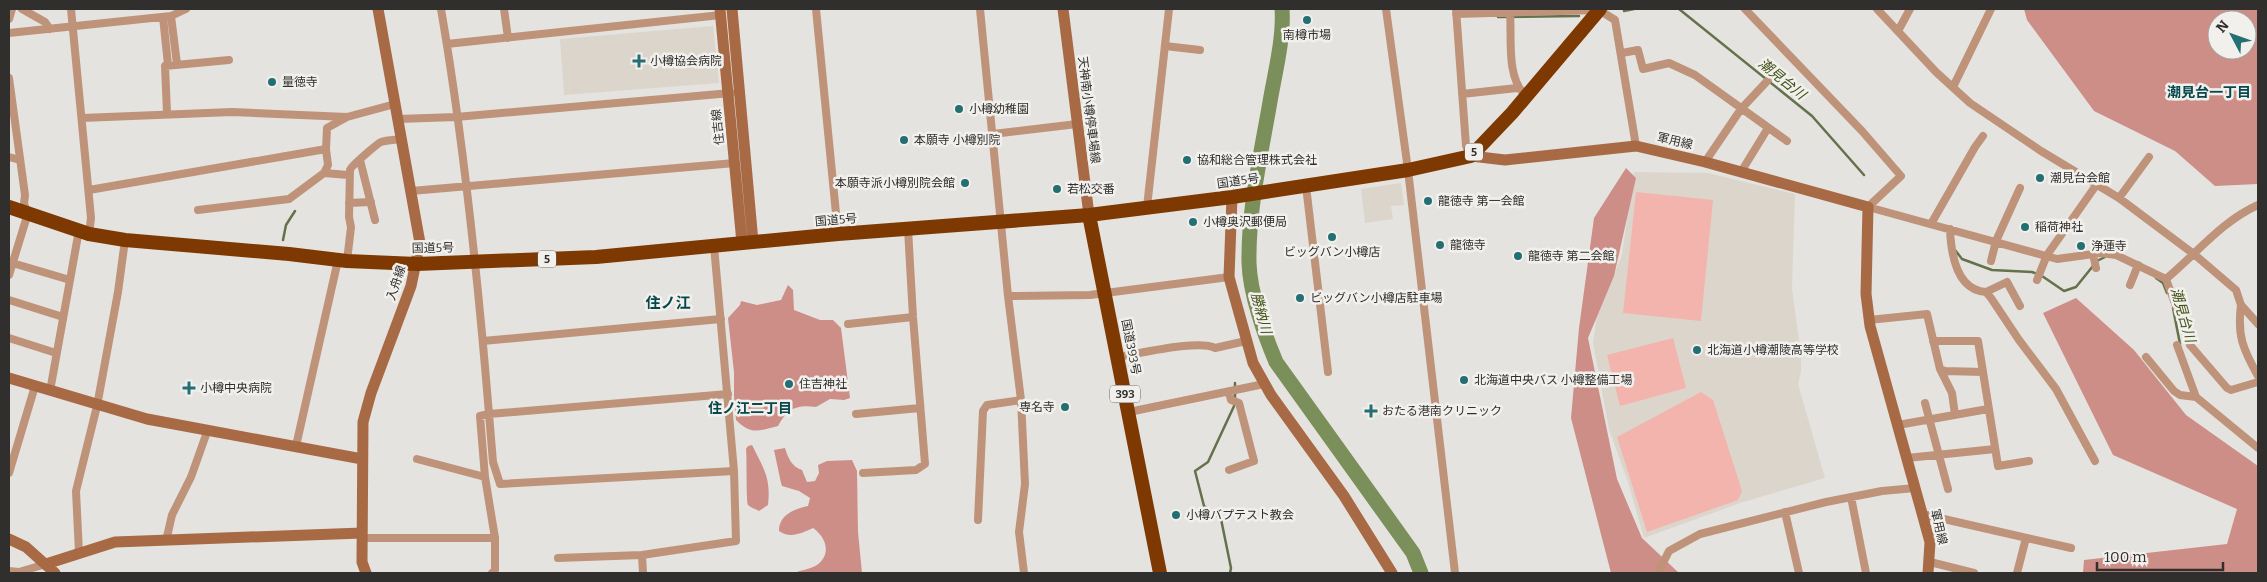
<svg xmlns="http://www.w3.org/2000/svg" width="2267" height="582" font-family="Bitter,'Noto Sans JP',serif">
<style>
.built{fill:#dcd5cc}
.green{fill:#f3b4ad}
.forest{fill:#cd8e87;fill-rule:evenodd}
.lines{fill:none;stroke-linecap:round;stroke-linejoin:round}
.stream{stroke:#64724c;stroke-width:2.5}
.river{stroke:#7b8f5a;stroke-width:15}
.street{stroke:#be937a;stroke-width:8}
.secondary{stroke:#a86a45;stroke-width:11}
.highway{stroke:#7d3901;stroke-width:14}
.poi-dot{fill:#246f73;stroke:#f2f0ed;stroke-width:2}
.labels{text-anchor:middle;dominant-baseline:central;stroke-width:5;stroke-linejoin:round;paint-order:stroke}
.shield{fill:#f2f0ed;stroke:#6a6967;stroke-width:1}
.shield-label{font-size:11px;font-weight:bold;fill:#302f2d}
.poi-label{font-size:12px;fill:#302f2d;stroke:#f2f0ed;text-anchor:start}
.street-label{font-size:12px;fill:#302f2d;stroke:#f2f0ed}
.water-label{font-size:14px;font-style:italic;fill:#405317;stroke:#f2f0ed}
.neighbourhood-label{font-size:14px;font-weight:bold;fill:#06484b;stroke:#f2f0ed}
.quarter-label{font-size:15px;font-weight:bold;fill:#06484b;stroke:#f2f0ed}
</style>
<rect width="100%" height="100%" fill="#e5e3df"/>
<!-- built -->
<path class="built" d="M 713,26 L 719,83 L 564,95 L 560,39 Z
M 1634,172 L 1708,173 L 1795,194 L 1792,288 L 1801,356 L 1801,372 L 1798,384 L 1825,478 L 1740,503 L 1644,538 L 1628,482 L 1609,429 L 1593,343 L 1597,315 L 1622,255 Z
M 1401,183 L 1404,205 L 1391,206 L 1393,219 L 1365,223 L 1361,189 Z"/>
<!-- green -->
<path class="green" d="M 1636,192 L 1713,200 L 1701,321 L 1623,313 Z
M 1673,338 L 1686,388 L 1620,406 L 1607,355 Z
M 1701,392 L 1713,400 L 1742,491 L 1738,500 L 1647,532 L 1617,437 Z"/>
<!-- forest -->
<path class="forest" d="M 2024,9 L 2258,9 L 2258,184 L 2215,186 L 2175,151 L 2094,111 L 2027,20 ZM 2217,20 L 2247,20 L 2247,50 L 2217,50 Z
M 1626,168 L 1636,178 L 1614,276 L 1588,338 L 1617,479 L 1642,538 L 1679,573 L 1611,573 L 1571,418 L 1579,328 L 1594,218 Z
M 788,285 L 793,290 L 794,310 L 820,320 L 833,320 L 841,328 L 850,398 L 844,400 L 830,399 L 816,407 C 796,404 787,409 778,426 C 758,431 751,435 736,420 L 734,396 L 734,372 L 728,318 L 740,305 L 741,301 L 757,305 L 781,300 Z
M 2076,298 L 2134,350 L 2186,415 L 2258,466 L 2258,573 L 2083,573 L 2084,560 L 2227,544 L 2237,509 L 2113,455 L 2043,313 Z
M 752,445 C 764,469 771,478 768,505 L 759,511 C 756,509 751,508 748,505 C 746,502 747,457 746,449 L 748,446 Z
M 785,448 C 788,458 792,467 802,470 L 807,482 L 815,481 L 819,473 L 818,465 L 827,461 L 852,460 L 857,471 L 858,532 L 862,573 L 794,573 C 801,570 811,569 817,565 C 832,554 826,537 813,528 C 802,533 790,539 779,531 C 779,515 794,509 808,506 L 810,498 L 799,491 L 782,486 L 781,483 L 774,450 Z"/>
<g class="lines">
<!-- stream -->
<path class="stream" d="M 1679,9 L 1812,116 L 1864,175
M 1624,11 L 1634,9
M 1498,17 L 1579,16
M 283,240 L 286,225 L 295,211
M 1955,250 L 1962,259 L 1992,270 L 2032,272 L 2042,276 L 2064,291 L 2076,287 L 2097,261 L 2105,257
M 2156,278 L 2163,283 L 2167,293
M 2173,308 L 2180,344
M 1230,573 L 1231,568 L 1221,519 L 1204,506 L 1195,471 L 1208,462 L 1235,404 L 1235,383"/>
<!-- river -->
<path class="river" d="M 1282,9 C 1284,35 1276,69 1271,96 C 1262,150 1248,207 1249,263 C 1250,293 1264,334 1276,362 L 1413,553 L 1421,573"/>
<!-- street -->
<path class="street" d="M 22,9 L 45,22 L 50,29
M 71,9 L 91,218 L 89,234
M 441,9 C 464,143 478,279 489,414 L 480,416 L 485,477 L 495,538 L 495,570 L 492,573
M 504,9 L 508,38
M 816,9 L 838,234
M 980,9 L 1008,296 L 1021,400 L 1025,484 L 1019,532 L 1024,573
M 1386,9 L 1408,170 L 1455,573
M 1456,9 L 1466,146 L 1471,156
M 1745,9 L 1862,131 L 1901,176 L 1868,207
M 1877,9 L 1936,72 L 1970,103 L 2041,151 L 2119,198 L 2195,255 L 2236,290 L 2241,305 L 2258,324
M 1510,13 C 1512,38 1506,77 1525,95
M 1456,14 L 1599,10 L 1615,20 L 1636,146
M 171,16 L 177,64
M 163,17 L 168,65
M 9,19 L 12,9
M 1898,31 L 1910,9
M 9,33 L 171,16 L 186,9
M 447,44 L 721,15
M 1165,46 L 1200,50
M 1622,53 L 1638,50 L 1643,69 L 1669,63 L 1695,75 L 1787,141
M 9,78 L 25,195 L 24,204 L 28,213 L 9,275
M 1953,87 L 1991,9
M 1462,94 L 1517,88
M 167,113 L 165,66 L 229,60
M 82,118 L 232,112 L 347,117 L 395,104
M 398,119 L 456,117 L 731,93
M 993,134 L 1077,124
M 9,157 L 20,160
M 360,160 L 375,220
M 1705,162 L 1741,109 L 1771,77
M 1741,172 L 1768,128
M 324,173 L 348,175
M 1306,186 L 1328,372
M 89,190 L 326,149 L 327,128 L 347,117
M 411,191 L 735,163
M 2119,198 L 2149,157
M 349,203 L 371,202
M 1147,207 L 1169,9
M 1868,207 L 2057,259 L 2101,253 L 2116,255 L 2166,279 L 2190,345 L 2227,388 L 2231,390 L 2258,382
M 198,210 L 289,199 L 324,173 L 328,165 L 326,149
M 1931,224 L 1975,147 L 1983,136
M 1950,229 C 1951,254 1956,290 1986,292 L 1991,298 L 2019,340 L 2056,389 L 2095,461
M 2093,254 L 2096,268
M 347,261 L 351,227 L 349,217 L 350,170 C 351,166 377,144 381,142 C 387,140 395,140 402,139
M 1991,261 L 1996,241 L 2020,188
M 9,262 L 70,280
M 2166,279 C 2196,254 2222,221 2258,205
M 2037,280 L 2047,255 L 2097,184
M 2130,285 L 2138,265
M 1986,292 L 2007,282 L 2020,306
M 1008,296 L 1090,295 L 1229,277
M 9,300 L 63,317
M 2241,305 C 2237,336 2243,349 2258,376
M 1869,320 L 1927,314 L 1940,369 L 1945,371 L 1983,372 L 1998,466 L 2029,461
M 848,324 L 913,317
M 9,338 L 56,353
M 483,341 L 721,319
M 1933,341 L 1978,341 L 1983,372
M 2177,345 L 2196,397
M 1117,357 C 1138,354 1199,339 1215,348 L 1246,341
M 2146,357 L 2174,391 L 2180,395 L 2196,397 L 2258,448
M 1940,369 L 1952,393 L 1955,415
M 50,391 L 79,230
M 728,394 L 489,414 L 493,462 L 500,484 L 734,471
M 1925,403 L 1948,489
M 1129,412 L 1264,384
M 856,414 L 920,408
M 1898,425 L 1988,409
M 296,446 L 338,260
M 1907,458 L 1995,449
M 417,459 L 485,477
M 1229,470 L 1254,461 L 1239,403 L 1231,400 L 1229,392
M 9,473 L 35,386
M 863,473 L 916,470 L 925,464 L 913,317 L 908,229
M 1851,497 L 1866,573
M 1785,512 L 1799,573
M 1922,514 L 2071,548
M 978,520 L 983,411 L 987,405 L 1021,400
M 363,538 L 495,538
M 166,541 L 172,515 L 191,477 L 207,432
M 79,553 L 76,491 L 97,406 L 118,292 L 125,240
M 642,555 L 643,573
M 558,558 L 642,555 L 736,541 L 734,471 L 714,246
M 1930,562 L 1974,573
M 9,571 L 19,572 L 46,564
M 1658,573 L 1669,551 L 1700,534 L 1826,502 L 1882,491 L 1915,488
M 2017,573 L 2026,538"/>
<!-- secondary -->
<path class="secondary" d="M 720,9 L 742,243
M 732,9 L 753,242
M 1063,9 L 1089,215
M 1471,156 L 1505,160 L 1636,146 L 1705,162 L 1868,207 L 1866,294 L 1870,326 L 1930,542 L 1928,573
M 1232,197 L 1229,277 L 1253,363 L 1271,395 L 1344,496 L 1392,573
M 9,378 L 147,419 L 362,459
M 9,539 L 26,547 L 55,573
M 46,564 L 115,542 L 362,533
M 366,573 L 362,562 L 363,422 L 371,393 L 411,286 L 420,243 L 378,9"/>
<!-- highway -->
<path class="highway" d="M 9,207 L 89,234 L 125,240 L 289,254 L 347,261 L 417,264 L 596,257 L 838,234 L 1089,215 L 1232,197 L 1408,170 L 1471,156 L 1512,113 L 1600,9
M 1089,215 L 1160,573"/>
</g>
<!-- markers -->
<g class="poi-dot">
<circle cx="1307" cy="20" r="5"/>
<path d="M636.5 53.5h5v5h5v5h-5v5h-5v-5h-5v-5h5z"/>
<circle cx="272" cy="82" r="5"/>
<circle cx="959" cy="109" r="5"/>
<circle cx="904" cy="140" r="5"/>
<circle cx="1187" cy="160" r="5"/>
<circle cx="2040" cy="178" r="5"/>
<circle cx="965" cy="183" r="5"/>
<circle cx="1057" cy="189" r="5"/>
<circle cx="1428" cy="201" r="5"/>
<circle cx="1193" cy="222" r="5"/>
<circle cx="2025" cy="227" r="5"/>
<circle cx="1332" cy="237" r="5"/>
<circle cx="1440" cy="245" r="5"/>
<circle cx="2081" cy="246" r="5"/>
<circle cx="1518" cy="256" r="5"/>
<circle cx="1300" cy="298" r="5"/>
<circle cx="1697" cy="350" r="5"/>
<circle cx="1464" cy="380" r="5"/>
<circle cx="789" cy="384" r="5"/>
<path d="M186.5 380.5h5v5h5v5h-5v5h-5v-5h-5v-5h5z"/>
<circle cx="1065" cy="407" r="5"/>
<path d="M1368.5 403.5h5v5h5v5h-5v5h-5v-5h-5v-5h5z"/>
<circle cx="1176" cy="515" r="5"/>
</g>
<g class="labels">
<!-- shield labels -->
<g class="shield">
<rect x="1465" y="143.5" width="18" height="17" rx="4"/>
<rect x="538" y="250.5" width="18" height="17" rx="4"/>
<rect x="1110" y="385.5" width="30" height="17" rx="4"/>
</g>
<g class="shield-label">
<text x="1474" y="152">5</text>
<text x="547" y="259">5</text>
<text x="1125" y="394">393</text>
</g>
<!-- poi labels -->
<g class="poi-label">
<text x="1307" y="35" text-anchor="middle">南樽市場</text>
<text x="650" y="61">小樽協会病院</text>
<text x="282" y="82">量徳寺</text>
<text x="969" y="109">小樽幼稚園</text>
<text x="914" y="140">本願寺 小樽別院</text>
<text x="1197" y="160">協和総合管理株式会社</text>
<text x="2050" y="178">潮見台会館</text>
<text x="955" y="183" text-anchor="end">本願寺派小樽別院会館</text>
<text x="1067" y="189">若松交番</text>
<text x="1438" y="201">龍徳寺 第一会館</text>
<text x="1203" y="222">小樽奥沢郵便局</text>
<text x="2035" y="227">稲荷神社</text>
<text x="1450" y="245">龍徳寺</text>
<text x="2091" y="246">浄蓮寺</text>
<text x="1332" y="252" text-anchor="middle">ビッグバン小樽店</text>
<text x="1528" y="256">龍徳寺 第二会館</text>
<text x="1310" y="298">ビッグバン小樽店駐車場</text>
<text x="1707" y="350">北海道小樽潮陵高等学校</text>
<text x="1474" y="380">北海道中央バス 小樽整備工場</text>
<text x="799" y="384">住吉神社</text>
<text x="200" y="388">小樽中央病院</text>
<text x="1055" y="407" text-anchor="end">専名寺</text>
<text x="1382" y="411">おたる港南クリニック</text>
<text x="1186" y="515">小樽バプテスト教会</text>
</g>
<!-- street labels -->
<g class="street-label">
<text transform="translate(1089 110) rotate(83)">天神南小樽停車場線</text>
<text transform="translate(718 127) rotate(-96)">住吉線</text>
<text transform="translate(1675 141) rotate(13)">軍用線</text>
<text transform="translate(1238 181) rotate(-8)">国道5号</text>
<text transform="translate(836 220) rotate(-5)">国道5号</text>
<text transform="translate(433 248) rotate(-1)">国道5号</text>
<text transform="translate(396 283) rotate(-72)">入舟線</text>
<text transform="translate(1131 347) rotate(79)">国道393号</text>
<text transform="translate(1939 527) rotate(77)">軍用線</text>
</g>
<!-- water labels -->
<g class="water-label">
<text transform="translate(1782 79) rotate(39)">潮見台川</text>
<text transform="translate(1261 313) rotate(75)">勝納川</text>
<text transform="translate(2183 315) rotate(74)">潮見台川</text>
</g>
<!-- neighbourhood labels -->
<g class="neighbourhood-label">
<text x="2209" y="92">潮見台一丁目</text>
<text x="750" y="408">住ノ江二丁目</text>
</g>
<!-- quarter labels -->
<g class="quarter-label">
<text x="668" y="303">住ノ江</text>
</g>
</g>
<!-- border -->
<rect width="2267" height="582" fill="none" stroke="#302f2d" stroke-width="20"/>
<!-- north arrow -->
<g transform="translate(2232 35) rotate(311)"><circle r="24" fill="#f2f0ed" stroke="#a4a3a0"/>
<path d="M0-4L9 19L0 12L-9 19Z" fill="#246f73"/>
<text y="-8" font-size="14" font-weight="bold" text-anchor="middle" fill="#302f2d">N</text>
</g>
<!-- scale -->
<path d="M2097 562v8h126v-8" fill="none" stroke="#302f2d" stroke-width="2.5"/>
<text x="2104" y="562" font-size="15" fill="#302f2d" stroke="#f2f0ed" stroke-width="4" paint-order="stroke">100 m</text>
</svg>
